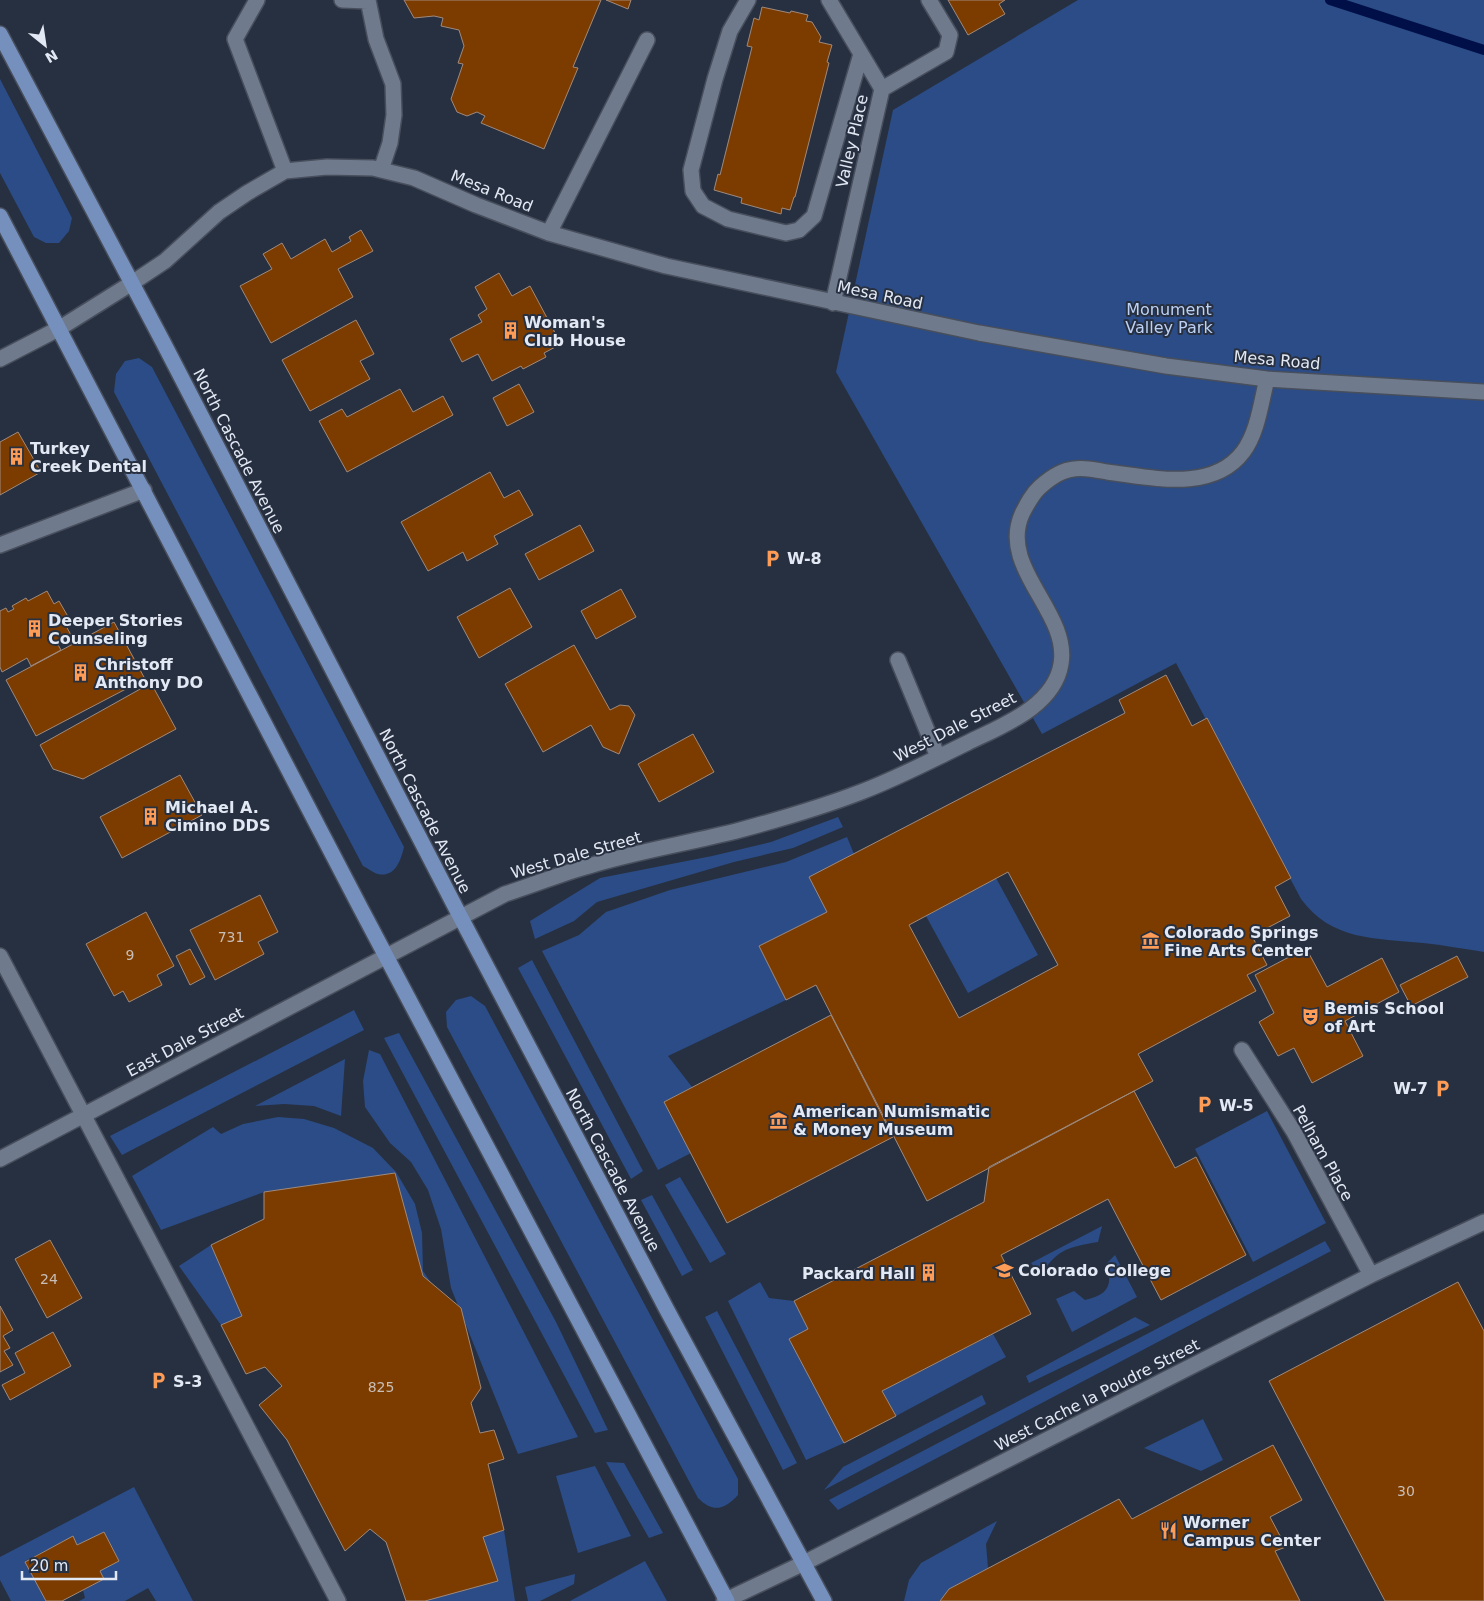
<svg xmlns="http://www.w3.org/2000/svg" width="1484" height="1601" font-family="'DejaVu Sans',sans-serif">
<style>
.green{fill:#2b4c86}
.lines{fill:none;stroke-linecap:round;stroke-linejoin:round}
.stream{stroke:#000f47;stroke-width:10}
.building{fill:#7c3c00;stroke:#9f8a7d;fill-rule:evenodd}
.minor-casing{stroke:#474e5c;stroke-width:18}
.major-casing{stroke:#474e5c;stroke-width:18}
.minor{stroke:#6f7a8d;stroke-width:15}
.major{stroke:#7690be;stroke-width:15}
.labels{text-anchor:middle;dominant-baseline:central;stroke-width:4;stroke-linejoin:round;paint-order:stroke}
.number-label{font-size:14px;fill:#c9beb7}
.street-label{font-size:16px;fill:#e3e9f4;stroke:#273040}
.park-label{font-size:16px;fill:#bcd1f5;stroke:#273040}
.poi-label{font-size:16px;font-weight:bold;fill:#e3e9f4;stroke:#273040;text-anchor:start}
</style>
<rect width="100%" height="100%" fill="#273040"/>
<!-- green -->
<path class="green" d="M 1078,0 L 1484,0 L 1484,952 C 1464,949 1443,945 1423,943 C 1375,938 1332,941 1301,899 L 1176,663 L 1042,734 L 836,372 L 893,110 Z
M 0,79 L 72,218 L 69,231 L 59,243 L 46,243 L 34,237 L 0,173 Z
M 139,358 L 152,367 L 404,847 C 401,860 395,878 378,874 C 373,873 368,868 363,866 L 114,392 L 116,374 L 125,361 Z
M 838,817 L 843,827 L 793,848 L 734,862 L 597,902 L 574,921 L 535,939 L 530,921 L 600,878 L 712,856 L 771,842 Z
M 847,837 L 854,854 L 810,877 L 827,912 L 759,946 L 786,1000 L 668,1056 L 692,1087 L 664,1102 L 691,1153 L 658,1170 L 542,951 L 579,935 L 606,912 L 670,890 L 786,862 Z
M 996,878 L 1038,955 L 968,993 L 926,916 Z
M 532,960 L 643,1171 L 631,1179 L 518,968 Z
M 471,996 L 485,1006 L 738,1479 L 738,1495 C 724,1510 713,1513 698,1498 L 447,1027 L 446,1012 L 456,1000 Z
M 354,1010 L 364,1030 L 122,1155 L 110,1136 Z
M 399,1033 L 556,1322 L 608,1430 L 595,1433 L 384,1038 Z
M 369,1050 L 380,1054 L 578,1437 L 518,1454 L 451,1288 L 441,1229 L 428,1190 L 411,1162 L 390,1143 L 365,1107 L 363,1081 Z
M 345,1059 L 341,1116 L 314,1106 L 284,1104 L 255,1106 Z
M 1267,1111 L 1326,1223 L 1253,1262 L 1195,1149 Z
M 278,1117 L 304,1119 L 334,1128 L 373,1148 L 396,1172 L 415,1204 L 422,1233 L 423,1271 L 432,1284 L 423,1276 L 395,1174 L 264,1192 L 161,1230 L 132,1176 L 213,1127 L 221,1134 L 243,1124 Z
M 680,1177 L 726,1254 L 710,1263 L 665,1185 Z
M 652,1195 L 693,1270 L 682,1276 L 641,1200 Z
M 1102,1226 L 1098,1242 C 1069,1247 1057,1249 1041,1275 L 1031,1263 Z
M 1325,1241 L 1331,1251 L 838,1510 L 829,1500 Z
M 211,1245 L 242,1316 L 221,1325 L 179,1266 Z
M 1115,1255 L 1137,1297 L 1072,1332 L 1056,1299 L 1074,1291 L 1085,1300 C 1107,1295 1114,1286 1106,1264 Z
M 760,1282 L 769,1298 L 794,1301 L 808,1329 L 789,1339 L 844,1443 L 806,1460 L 728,1301 Z
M 717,1311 L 797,1463 L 783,1470 L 705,1317 Z
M 1135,1317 L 1150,1325 L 1029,1383 L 1026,1376 Z
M 993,1334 L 1006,1357 L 896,1416 L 882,1391 Z
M 982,1395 L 986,1404 L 824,1490 L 843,1467 Z
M 1203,1419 L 1223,1460 L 1201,1471 L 1144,1448 Z
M 606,1462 L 624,1463 L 663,1533 L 649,1538 Z
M 595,1466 L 631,1536 L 578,1553 L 556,1476 Z
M 134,1487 L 193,1601 L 156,1601 L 148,1588 L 125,1601 L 79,1601 L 85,1598 L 83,1590 L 104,1579 L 100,1571 L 119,1561 L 104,1532 L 77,1545 L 72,1537 L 25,1561 L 46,1601 L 11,1601 L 0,1580 L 0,1557 Z
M 997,1521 L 986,1544 L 988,1568 L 949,1589 L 940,1601 L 904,1601 L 909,1580 L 921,1563 Z
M 504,1530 L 515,1601 L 425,1601 L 498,1581 L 483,1537 Z
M 645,1561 L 667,1601 L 570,1601 Z
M 575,1574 L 574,1584 L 540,1601 L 528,1601 L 525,1587 Z"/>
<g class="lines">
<!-- stream -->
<path class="stream" d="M 1330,0 L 1484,50"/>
</g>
<!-- building -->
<path class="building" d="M 404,0 L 601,0 L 573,67 L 578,68 L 544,149 L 481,123 L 485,116 L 477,112 L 467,116 L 457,112 L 451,99 L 463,64 L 458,63 L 464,46 L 459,30 L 441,26 L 443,18 L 434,16 L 414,18 Z
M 606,0 L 631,0 L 628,9 Z
M 948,0 L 1005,0 L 999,4 L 1005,14 L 968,35 Z
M 762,7 L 790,13 L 791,11 L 808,15 L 806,21 L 812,22 L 821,37 L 819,42 L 832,45 L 827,62 L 829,63 L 795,197 L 794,197 L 790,210 L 782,208 L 781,214 L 741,203 L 742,198 L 714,190 L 718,174 L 720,175 L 752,47 L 747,46 L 754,18 L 759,20 Z
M 361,230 L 373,251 L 338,269 L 353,297 L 271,343 L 240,286 L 272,269 L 263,254 L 282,243 L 291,259 L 325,239 L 332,252 L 351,241 L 349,237 Z
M 499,273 L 512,296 L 530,286 L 561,344 L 544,353 L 546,357 L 523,369 L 521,366 L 492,381 L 478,354 L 462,362 L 450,339 L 482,322 L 478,315 L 487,309 L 475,287 Z
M 356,320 L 374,354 L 360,361 L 370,379 L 310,411 L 282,360 Z
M 519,384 L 534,412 L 507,426 L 493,398 Z
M 400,389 L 413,412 L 443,396 L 453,415 L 347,472 L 319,421 L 342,409 L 347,417 Z
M 18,432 L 41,472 L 0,495 L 0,442 Z
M 490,472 L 504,498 L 519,490 L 533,515 L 494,536 L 498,544 L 467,561 L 463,552 L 428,571 L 401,522 Z
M 580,525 L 594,551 L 539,580 L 525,554 Z
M 510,588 L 532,627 L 479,658 L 457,617 Z
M 621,589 L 636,617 L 596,639 L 581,611 Z
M 47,591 L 54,604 L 59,601 L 70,620 L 65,624 L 71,635 L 57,643 L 61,650 L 31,666 L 27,658 L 2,672 L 0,667 L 0,611 L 6,608 L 8,612 L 14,609 L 12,606 L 26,598 L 28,601 Z
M 114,622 L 145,679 L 36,736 L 6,680 Z
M 574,645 L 610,710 L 620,705 L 629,706 L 635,715 L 619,754 L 603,747 L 591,725 L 543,752 L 505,684 Z
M 1166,675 L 1192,726 L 1207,718 L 1291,878 L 1275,887 L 1290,916 L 1252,936 L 1267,965 L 1247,975 L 1256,991 L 1138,1054 L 1153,1081 L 927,1201 L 816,985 L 786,1000 L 759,946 L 827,912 L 809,877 L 1125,713 L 1119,700 ZM 1008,872 L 1058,965 L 959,1018 L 909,925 Z
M 151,683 L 176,729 L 83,779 L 53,769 L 40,745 Z
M 693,734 L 714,772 L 659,802 L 638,764 Z
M 180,775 L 202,815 L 122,858 L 100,817 Z
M 260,895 L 278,932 L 258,942 L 264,954 L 215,980 L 190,930 Z
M 146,912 L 174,966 L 157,975 L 162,985 L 129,1002 L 123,991 L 114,996 L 86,944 Z
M 1306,948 L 1327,987 L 1382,958 L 1399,992 L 1345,1021 L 1363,1056 L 1312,1083 L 1294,1048 L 1278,1056 L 1259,1022 L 1274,1013 L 1255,975 Z
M 190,949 L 205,977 L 190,985 L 176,956 Z
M 1457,956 L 1468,977 L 1411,1006 L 1400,985 Z
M 831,1015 L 893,1137 L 727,1223 L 664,1102 Z
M 1134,1091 L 1175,1168 L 1196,1157 L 1246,1255 L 1161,1300 L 1108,1199 L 1001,1255 L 1031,1314 L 882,1391 L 896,1416 L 844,1443 L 789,1339 L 808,1329 L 794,1301 L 984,1202 L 989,1167 Z
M 395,1173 L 423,1276 L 461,1308 L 481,1388 L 471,1403 L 480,1433 L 494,1430 L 504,1459 L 488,1464 L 504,1530 L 483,1537 L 498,1581 L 425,1601 L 406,1601 L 386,1542 L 370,1529 L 345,1551 L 287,1440 L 259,1405 L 282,1386 L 265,1367 L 246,1374 L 221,1325 L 242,1316 L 211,1245 L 264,1219 L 264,1192 Z
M 50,1240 L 82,1298 L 47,1318 L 15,1259 Z
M 1458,1282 L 1484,1331 L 1484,1601 L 1385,1601 L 1269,1381 Z
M 0,1306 L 13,1330 L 3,1336 L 10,1348 L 4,1351 L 13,1365 L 0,1372 Z
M 53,1332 L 71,1366 L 10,1400 L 2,1385 L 25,1373 L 15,1353 Z
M 1273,1445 L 1302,1500 L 1270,1517 L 1286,1547 L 1275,1551 L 1300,1601 L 940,1601 L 949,1589 L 1119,1499 L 1132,1519 Z
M 104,1532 L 119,1561 L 100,1571 L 104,1579 L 62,1601 L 46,1601 L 25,1562 L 73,1536 L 77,1545 Z"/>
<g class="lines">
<defs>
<path id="minor" d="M 257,0 L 235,39 L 285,171
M 342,0 L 368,1
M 368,0 L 376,39 L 393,84 L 394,115 L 390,143 L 381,170
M 748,0 L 730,31 L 715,79 L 691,170 L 693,191 L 703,206 L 728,219 L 786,233 L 799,230 L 814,216 L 861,54
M 829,0 L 882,89 L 833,303
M 882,89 L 946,52 L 950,35 L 929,0
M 549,233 L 647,40
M 0,359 L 60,328 L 132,283 L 165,261 L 219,212 L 247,193 L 285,171 L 327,167 L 373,168 L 414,178 L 476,205 L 549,233 L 666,266 L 979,333 L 1166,366 L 1267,379 L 1484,392
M 0,545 L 144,490
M 898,660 L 938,757
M 0,956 L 338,1601
M 1242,1050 L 1294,1132 L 1371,1275
M 0,1159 L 505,894 C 533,885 560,874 589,866 C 638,851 690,843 740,830 C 781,819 822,807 861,792 C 898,778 932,760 967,743 C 1001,726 1054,707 1061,664 C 1070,612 998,568 1022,514 C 1027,504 1032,494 1040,487 C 1050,478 1062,470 1074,469 C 1084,467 1097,470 1107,472 C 1150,477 1212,493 1243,452 C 1258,432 1261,402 1267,379
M 724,1601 L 804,1563 L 1371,1275 L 1484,1222"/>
<path id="major" d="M 0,34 L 163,342 L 460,916 L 667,1310 L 824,1601
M 0,216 L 360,907 L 727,1601"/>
</defs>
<!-- minor casing -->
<use href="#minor" class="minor-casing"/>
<!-- major casing -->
<use href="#major" class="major-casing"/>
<!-- minor -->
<use href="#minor" class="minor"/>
<!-- major -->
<use href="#major" class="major"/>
</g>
<!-- icons -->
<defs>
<symbol id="building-bare" viewBox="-9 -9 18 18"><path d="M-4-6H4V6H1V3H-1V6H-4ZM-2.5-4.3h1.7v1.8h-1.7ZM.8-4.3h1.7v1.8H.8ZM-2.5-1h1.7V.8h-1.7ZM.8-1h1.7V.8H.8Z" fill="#fd9c57" stroke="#273040" stroke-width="2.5" paint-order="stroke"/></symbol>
<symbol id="parking-bare" viewBox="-9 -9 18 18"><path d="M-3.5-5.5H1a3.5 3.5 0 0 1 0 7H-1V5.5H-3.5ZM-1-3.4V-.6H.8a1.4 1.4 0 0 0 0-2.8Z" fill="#fd9c57" stroke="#273040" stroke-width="2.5" paint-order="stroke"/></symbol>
<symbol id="museum-bare" viewBox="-9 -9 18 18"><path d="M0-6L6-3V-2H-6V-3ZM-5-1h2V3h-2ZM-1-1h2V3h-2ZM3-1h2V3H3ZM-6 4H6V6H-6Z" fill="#fd9c57" stroke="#273040" stroke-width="2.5" paint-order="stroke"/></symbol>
<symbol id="theatre-bare" viewBox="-9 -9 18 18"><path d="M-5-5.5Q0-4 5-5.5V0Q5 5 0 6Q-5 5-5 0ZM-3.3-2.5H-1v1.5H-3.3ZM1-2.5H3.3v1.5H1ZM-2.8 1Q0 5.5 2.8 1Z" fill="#fd9c57" stroke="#273040" stroke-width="2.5" paint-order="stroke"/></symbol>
<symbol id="university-bare" viewBox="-9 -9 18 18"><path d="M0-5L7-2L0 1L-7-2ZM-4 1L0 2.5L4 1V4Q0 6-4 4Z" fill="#fd9c57" stroke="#273040" stroke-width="2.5" paint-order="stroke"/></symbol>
<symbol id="restaurant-bare" viewBox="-9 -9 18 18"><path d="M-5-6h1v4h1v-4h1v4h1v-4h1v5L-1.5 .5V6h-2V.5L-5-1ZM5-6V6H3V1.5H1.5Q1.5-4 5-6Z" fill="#fd9c57" stroke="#273040" stroke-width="2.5" paint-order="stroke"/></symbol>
</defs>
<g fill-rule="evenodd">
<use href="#building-bare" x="498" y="318" width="25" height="25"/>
<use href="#building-bare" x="4" y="444" width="25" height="25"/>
<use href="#parking-bare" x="760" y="546" width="25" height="25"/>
<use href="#building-bare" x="22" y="616" width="25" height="25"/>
<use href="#building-bare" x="68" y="660" width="25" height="25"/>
<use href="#building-bare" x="138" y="804" width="25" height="25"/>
<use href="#museum-bare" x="1138" y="928" width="25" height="25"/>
<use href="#theatre-bare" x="1298" y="1004" width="25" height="25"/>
<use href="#parking-bare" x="1430" y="1076" width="25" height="25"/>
<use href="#parking-bare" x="1192" y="1092" width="25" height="25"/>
<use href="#museum-bare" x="766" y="1108" width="25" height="25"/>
<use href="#university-bare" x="992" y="1258" width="25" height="25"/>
<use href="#building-bare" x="916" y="1260" width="25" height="25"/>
<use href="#parking-bare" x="146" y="1368" width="25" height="25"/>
<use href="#restaurant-bare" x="1156" y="1518" width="25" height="25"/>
</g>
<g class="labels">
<!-- number labels -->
<g class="number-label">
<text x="231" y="937">731</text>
<text x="130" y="955">9</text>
<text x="49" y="1279">24</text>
<text x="381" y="1387">825</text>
<text x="1406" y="1491">30</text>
</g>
<!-- street labels -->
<g class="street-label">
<text transform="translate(852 141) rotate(-77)">Valley Place</text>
<text transform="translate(492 191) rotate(22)">Mesa Road</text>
<text transform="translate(880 295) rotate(12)">Mesa Road</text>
<text transform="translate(1277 360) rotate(5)">Mesa Road</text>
<text transform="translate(239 451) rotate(63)">North Cascade Avenue</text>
<text transform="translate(955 727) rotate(-27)">West Dale Street</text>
<text transform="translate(425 811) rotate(63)">North Cascade Avenue</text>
<text transform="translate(576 855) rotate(-16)">West Dale Street</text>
<text transform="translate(185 1042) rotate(-28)">East Dale Street</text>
<text transform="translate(1323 1153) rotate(61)">Pelham Place</text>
<text transform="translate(613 1170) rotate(62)">North Cascade Avenue</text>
<text transform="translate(1097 1395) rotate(-27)">West Cache la Poudre Street</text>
</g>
<!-- park labels -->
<g class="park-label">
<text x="1169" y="309">Monument<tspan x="1169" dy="18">Valley Park</tspan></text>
</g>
<!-- poi labels -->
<g class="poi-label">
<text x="524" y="322">Woman's<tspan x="524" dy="18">Club House</tspan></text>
<text x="30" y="448">Turkey<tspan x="30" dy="18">Creek Dental</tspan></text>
<text x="787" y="558">W-8</text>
<text x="48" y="620">Deeper Stories<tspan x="48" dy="18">Counseling</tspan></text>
<text x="95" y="664">Christoff<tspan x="95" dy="18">Anthony DO</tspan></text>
<text x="165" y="807">Michael A.<tspan x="165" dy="18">Cimino DDS</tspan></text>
<text x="1164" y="932">Colorado Springs<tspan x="1164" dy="18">Fine Arts Center</tspan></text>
<text x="1324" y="1008">Bemis School<tspan x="1324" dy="18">of Art</tspan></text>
<text x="1428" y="1088" text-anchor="end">W-7</text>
<text x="1219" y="1105">W-5</text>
<text x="793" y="1111">American Numismatic<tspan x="793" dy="18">&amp; Money Museum</tspan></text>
<text x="1018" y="1270">Colorado College</text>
<text x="915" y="1273" text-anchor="end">Packard Hall</text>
<text x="173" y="1381">S-3</text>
<text x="1183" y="1522">Worner<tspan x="1183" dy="18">Campus Center</tspan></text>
</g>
</g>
<!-- north arrow -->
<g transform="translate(45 45) rotate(150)" stroke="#273040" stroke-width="4" paint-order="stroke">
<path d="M0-4L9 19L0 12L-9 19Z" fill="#e3e9f4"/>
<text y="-8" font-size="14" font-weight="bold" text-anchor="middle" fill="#e3e9f4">N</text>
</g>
<!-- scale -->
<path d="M22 1571v8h94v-8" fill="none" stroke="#e3e9f4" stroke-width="2.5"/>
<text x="30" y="1571" font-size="15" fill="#e3e9f4" stroke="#273040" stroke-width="4" paint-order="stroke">20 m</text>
</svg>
